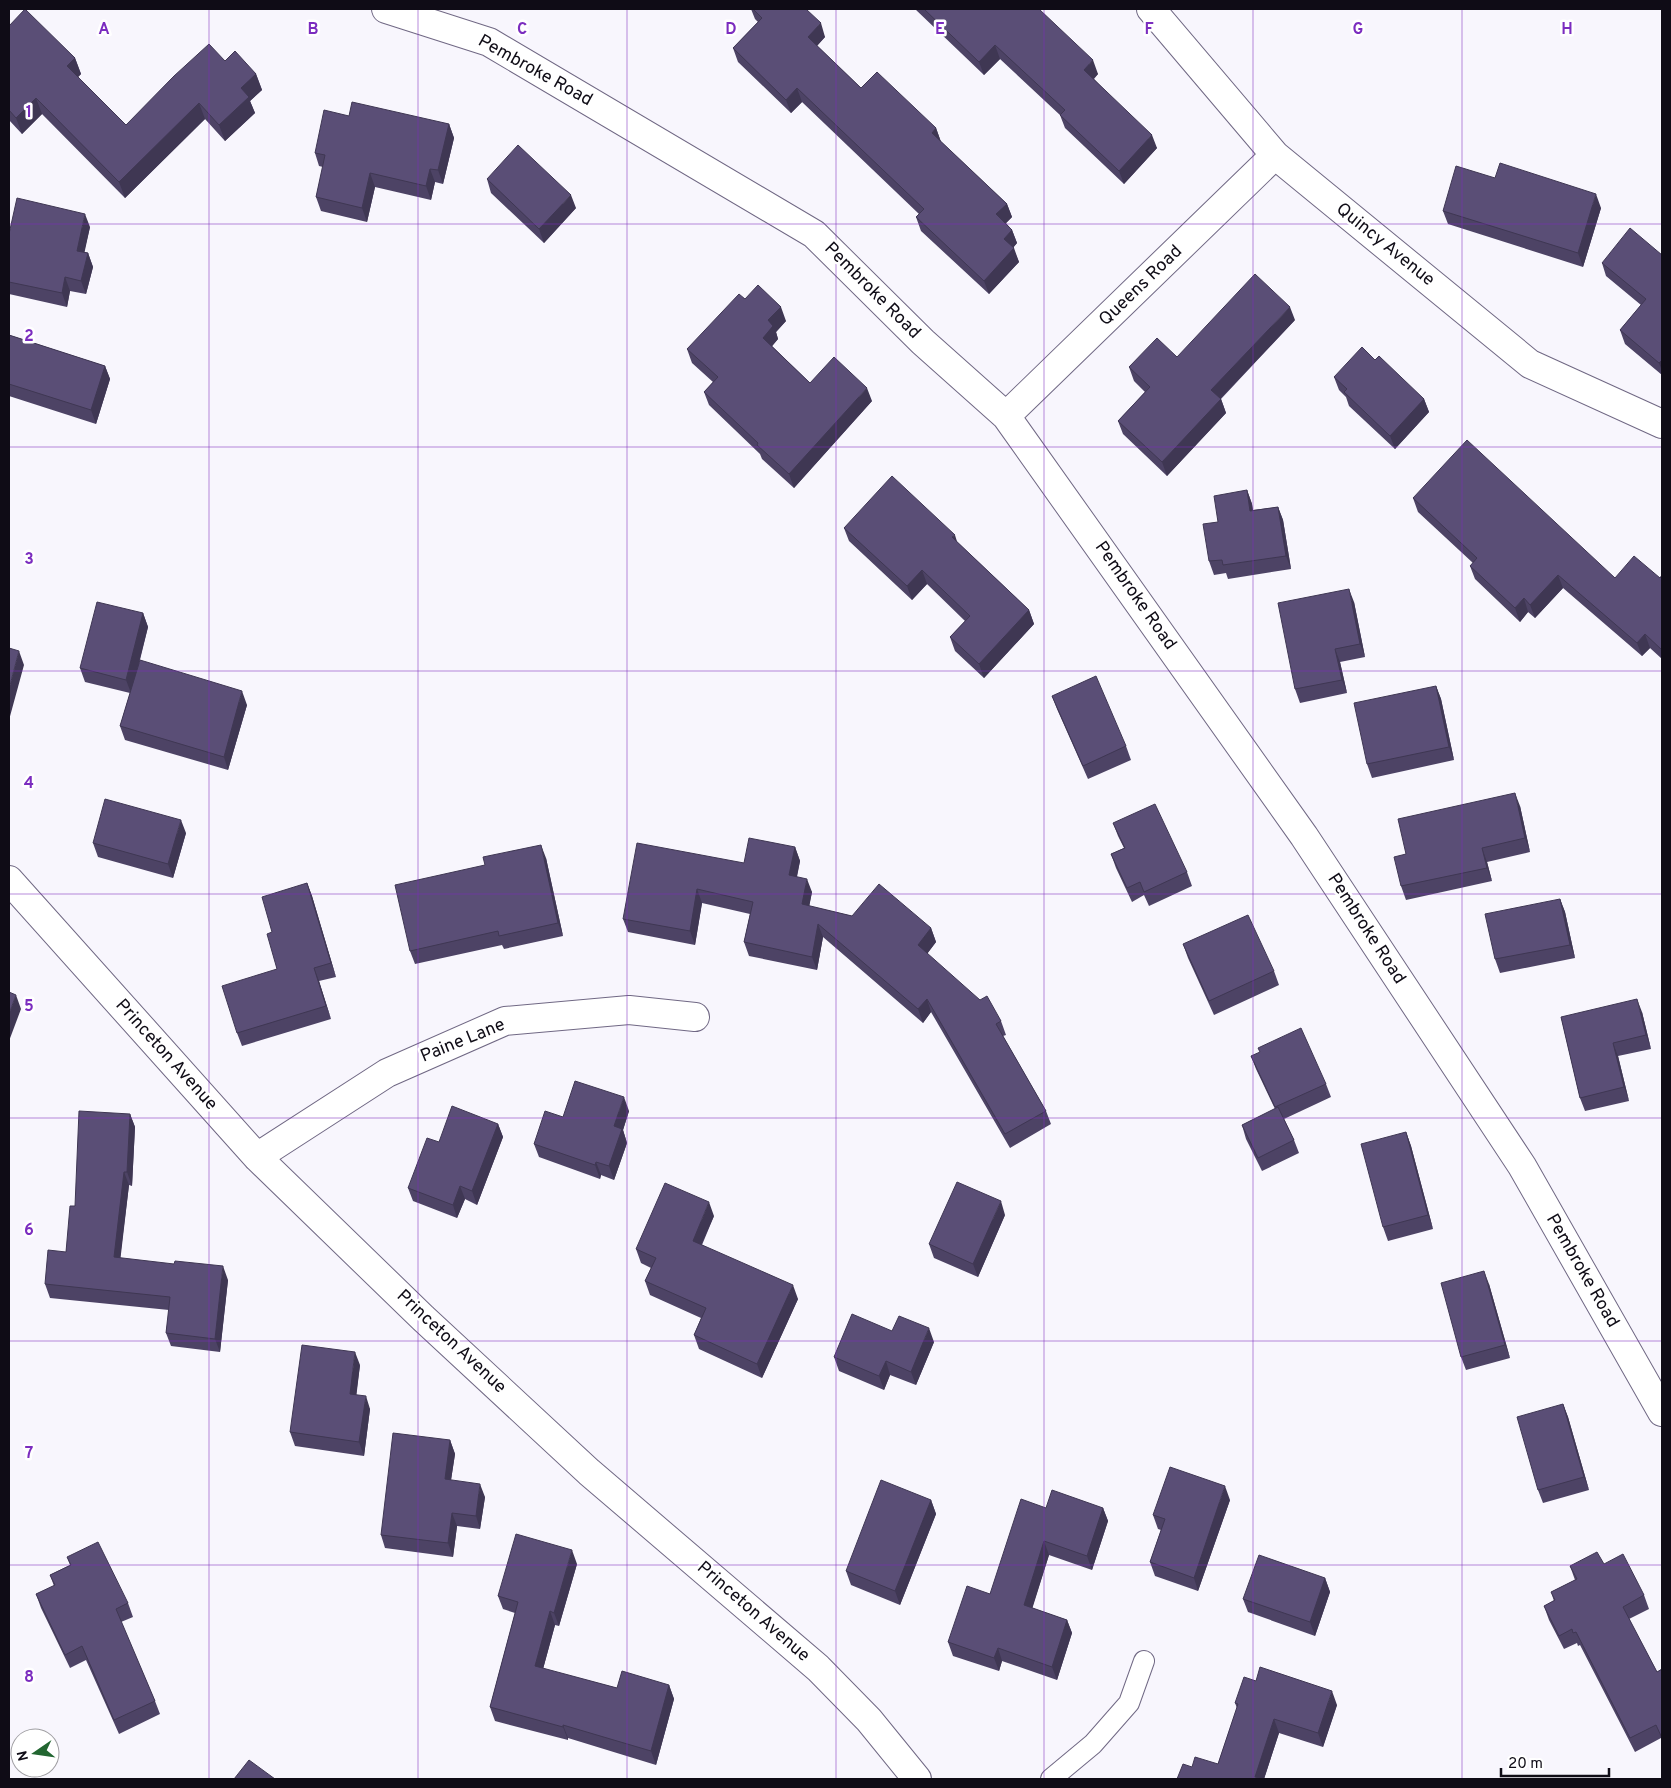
<svg xmlns="http://www.w3.org/2000/svg" width="1671" height="1788" font-family="Overpass,sans-serif">
<style>
.lines{fill:none;stroke-linecap:round;stroke-linejoin:round}
.lane-casing{stroke:#706884;stroke-width:22}
.street-casing{stroke:#706884;stroke-width:30}
.lane{stroke:#fff;stroke-width:20}
.street{stroke:#fff;stroke-width:28}
.wall{fill:#4d4365}
.shaded-wall{fill:#3f3753}
.building{fill:#5a4e76;stroke:#3f3753}
.grid{fill:none;stroke:#7b2cbf;stroke-width:1;stroke-opacity:0.55}
.labels{text-anchor:middle;dominant-baseline:central;stroke-width:5;stroke-linejoin:round;paint-order:stroke}
.street-label{font-size:18px;fill:#0f0c16;stroke:#fff}
.grid-label{font-size:16px;text-anchor:middle;font-weight:bold;fill:#7b2cbf;stroke:#fff;stroke-width:5;stroke-linejoin:round;paint-order:stroke}
</style>
<rect width="100%" height="100%" fill="#f8f6fd"/>
<g class="lines">
<defs>
<path id="lane" d="M 1051,1779 L 1093,1744 L 1129,1703 L 1144,1661"/>
<path id="street" d="M 386,9 L 489,42 L 814,234 L 923,342 L 1006,416 L 1304,836 L 1522,1166 L 1662,1412
M 1151,9 L 1275,155 L 1530,364 L 1662,424
M 1006,416 L 1275,155
M 9,880 L 257,1157 L 423,1318 L 589,1472 L 818,1668 L 869,1720 L 917,1779
M 257,1157 L 387,1073 L 505,1021 L 629,1010 L 695,1017"/>
</defs>
<!-- lane casing -->
<use href="#lane" class="lane-casing"/>
<!-- street casing -->
<use href="#street" class="street-casing"/>
<!-- lane -->
<use href="#lane" class="lane"/>
<!-- street -->
<use href="#street" class="street"/>
</g>
<!-- wall -->
<path class="wall" d="M 751,9 L 806,9 L 825,37 L 817,46 L 861,88 L 936,128 L 941,142 L 1007,204 L 1012,217 L 1006,223 L 1012,230 L 1017,243 L 1013,248 L 1019,262 L 989,294 L 921,231 L 916,217 L 919,214 L 802,102 L 791,113 L 738,62 L 733,48 L 758,22 L 755,19 Z
M 915,9 L 1039,9 L 1098,74 L 1094,79 L 1157,148 L 1124,184 L 1065,128 L 1060,115 L 1000,59 L 984,75 Z
M 9,26 L 75,58 L 81,74 L 78,77 L 126,125 L 225,61 L 256,74 L 262,90 L 250,101 L 255,113 L 225,141 L 205,119 L 125,198 L 42,114 L 22,134 L 9,120 Z
M 349,116 L 449,124 L 454,138 L 443,184 L 435,182 L 431,200 L 375,187 L 367,222 L 321,211 L 316,197 L 323,167 L 319,166 L 315,153 Z
M 1495,178 L 1601,208 L 1583,267 L 1448,224 L 1443,211 Z
M 487,179 L 576,208 L 544,243 L 491,193 Z
M 90,227 L 84,252 L 88,253 L 93,267 L 86,294 L 70,291 L 67,307 L 9,294 L 9,234 Z
M 1662,255 L 1662,375 L 1625,344 L 1620,330 L 1641,305 L 1606,276 L 1602,263 Z
M 745,299 L 786,321 L 776,332 L 778,339 L 772,346 L 810,383 L 872,401 L 794,488 L 762,459 L 760,454 L 709,405 L 704,392 L 713,382 L 692,363 L 687,349 Z
M 1295,320 L 1221,399 L 1226,413 L 1167,476 L 1123,434 L 1118,421 L 1145,392 L 1134,381 L 1129,367 L 1177,357 Z
M 9,335 L 105,366 L 110,379 L 96,424 L 9,396 Z
M 1375,360 L 1424,399 L 1429,412 L 1395,449 L 1349,406 L 1346,397 L 1339,390 L 1334,377 Z
M 1247,490 L 1252,504 L 1253,510 L 1278,507 L 1283,520 L 1291,569 L 1228,579 L 1226,573 L 1214,575 L 1209,561 L 1218,522 Z
M 1413,498 L 1615,578 L 1660,578 L 1662,575 L 1662,659 L 1650,648 L 1642,656 L 1563,588 L 1535,618 L 1528,612 L 1520,622 L 1475,579 L 1470,566 L 1473,563 L 1418,512 Z
M 844,528 L 957,542 L 1029,610 L 1034,624 L 984,678 L 955,651 L 950,637 L 965,621 L 927,584 L 912,600 L 849,541 Z
M 1354,602 L 1365,657 L 1340,662 L 1347,693 L 1300,703 L 1295,689 Z
M 143,613 L 148,627 L 139,664 L 247,705 L 228,770 L 125,740 L 120,726 L 130,693 L 85,682 L 80,668 Z
M 1436,686 L 1441,699 L 1454,760 L 1372,778 L 1367,764 Z
M 1052,696 L 1126,746 L 1131,760 L 1088,779 L 1057,709 Z
M 1520,806 L 1530,852 L 1487,862 L 1492,881 L 1406,900 L 1401,886 L 1406,854 Z
M 1113,823 L 1187,872 L 1192,886 L 1149,906 L 1144,895 L 1132,902 L 1116,868 L 1111,854 L 1124,848 L 1118,836 Z
M 186,833 L 173,878 L 98,857 L 93,843 Z
M 795,847 L 800,861 L 797,877 L 812,892 L 809,906 L 852,916 L 931,928 L 936,942 L 927,954 L 1001,1021 L 1006,1035 L 1003,1036 L 1046,1111 L 1051,1124 L 1010,1148 L 931,1012 L 923,1023 L 823,937 L 817,970 L 749,956 L 744,942 L 750,914 L 702,903 L 695,945 L 628,932 L 623,919 L 744,863 Z
M 546,858 L 563,936 L 504,949 L 502,945 L 415,964 L 410,951 Z
M 307,883 L 312,896 L 336,977 L 319,981 L 331,1019 L 242,1046 L 237,1033 L 277,969 L 272,932 Z
M 1560,899 L 1565,912 L 1575,958 L 1500,973 L 1495,959 Z
M 1183,944 L 1274,971 L 1279,985 L 1214,1015 L 1188,958 Z
M 1642,1012 L 1651,1049 L 1618,1056 L 1629,1101 L 1585,1111 L 1580,1098 L 1561,1017 Z
M 1251,1056 L 1326,1084 L 1331,1097 L 1284,1119 L 1294,1140 L 1299,1153 L 1262,1171 L 1246,1139 L 1242,1125 L 1275,1109 L 1256,1069 Z
M 629,1111 L 623,1130 L 627,1143 L 614,1180 L 601,1175 L 600,1179 L 539,1157 L 534,1144 L 563,1117 Z
M 130,1114 L 135,1127 L 132,1186 L 129,1185 L 120,1258 L 228,1280 L 220,1352 L 171,1346 L 166,1333 L 169,1310 L 50,1298 L 45,1284 L 66,1252 L 75,1206 Z
M 498,1124 L 503,1137 L 477,1205 L 465,1199 L 457,1218 L 413,1201 L 408,1188 L 439,1142 Z
M 1406,1132 L 1411,1146 L 1433,1229 L 1388,1241 L 1383,1227 Z
M 1005,1215 L 978,1277 L 934,1258 L 929,1244 Z
M 714,1216 L 702,1245 L 798,1299 L 762,1378 L 699,1349 L 694,1335 L 701,1318 L 650,1295 L 645,1281 L 651,1268 L 641,1263 L 636,1249 Z
M 1489,1284 L 1510,1358 L 1466,1370 L 1461,1357 Z
M 892,1331 L 934,1342 L 916,1385 L 890,1375 L 884,1390 L 839,1371 L 834,1357 Z
M 360,1365 L 356,1395 L 370,1409 L 364,1456 L 295,1446 L 290,1432 Z
M 1563,1404 L 1568,1417 L 1589,1490 L 1543,1503 L 1538,1490 Z
M 450,1440 L 455,1454 L 451,1480 L 485,1497 L 480,1529 L 457,1526 L 453,1557 L 385,1548 L 381,1535 Z
M 931,1500 L 936,1514 L 900,1605 L 851,1585 L 846,1571 Z
M 1230,1500 L 1198,1591 L 1155,1576 L 1150,1562 L 1161,1530 L 1158,1529 L 1153,1515 Z
M 1046,1508 L 1103,1508 L 1108,1521 L 1092,1570 L 1049,1555 L 1032,1608 L 1067,1620 L 1072,1633 L 1057,1680 L 1002,1661 L 999,1671 L 953,1656 L 948,1642 L 990,1594 Z
M 67,1557 L 128,1603 L 133,1617 L 121,1622 L 155,1701 L 160,1714 L 119,1734 L 86,1660 L 70,1668 L 41,1608 L 36,1594 L 54,1586 L 50,1575 L 70,1565 Z
M 577,1564 L 559,1626 L 555,1625 L 543,1669 L 617,1688 L 669,1685 L 674,1699 L 656,1765 L 568,1738 L 568,1740 L 495,1721 L 490,1707 L 515,1613 L 503,1609 L 498,1596 Z
M 1604,1564 L 1644,1595 L 1649,1609 L 1629,1619 L 1657,1672 L 1662,1669 L 1662,1741 L 1661,1738 L 1635,1752 L 1580,1645 L 1578,1646 L 1577,1643 L 1564,1649 L 1549,1620 L 1544,1606 L 1554,1601 L 1551,1592 L 1575,1580 L 1570,1566 Z
M 1325,1578 L 1330,1592 L 1315,1636 L 1248,1612 L 1243,1599 Z
M 1256,1681 L 1337,1705 L 1323,1747 L 1279,1733 L 1264,1779 L 1192,1767 L 1218,1764 L 1237,1708 L 1235,1703 Z"/>
<!-- shaded-wall -->
<path class="shaded-wall" d="M 821,23 L 825,37 L 813,50 L 808,37 Z
M 995,45 L 1000,59 L 984,75 L 979,62 Z
M 75,58 L 81,74 L 73,82 L 67,66 Z
M 1093,60 L 1098,74 L 1089,83 L 1084,70 Z
M 256,74 L 262,90 L 250,101 L 255,113 L 225,141 L 219,125 L 241,88 Z
M 797,88 L 802,102 L 791,113 L 786,100 Z
M 36,98 L 42,114 L 22,134 L 16,118 Z
M 199,103 L 205,119 L 125,198 L 119,182 Z
M 449,124 L 454,138 L 443,184 L 438,170 Z
M 936,128 L 941,142 L 932,133 Z
M 1152,135 L 1157,148 L 1124,184 L 1119,171 Z
M 430,169 L 435,182 L 431,200 L 426,186 Z
M 370,173 L 375,187 L 367,222 L 362,208 Z
M 1596,194 L 1601,208 L 1583,267 L 1578,253 Z
M 571,195 L 576,208 L 544,243 L 539,229 Z
M 1007,204 L 1012,217 L 1001,228 L 996,214 Z
M 85,214 L 90,227 L 82,264 L 77,251 Z
M 1012,230 L 1017,243 L 1009,252 L 1004,239 Z
M 1014,248 L 1019,262 L 989,294 L 984,281 Z
M 88,253 L 93,267 L 86,294 L 81,281 Z
M 65,277 L 70,291 L 67,307 L 62,293 Z
M 781,307 L 786,321 L 776,332 L 778,339 L 768,351 L 763,338 L 768,320 Z
M 1290,307 L 1295,320 L 1216,403 L 1211,390 Z
M 1662,360 L 1662,371 L 1659,363 Z
M 105,366 L 110,379 L 96,424 L 91,410 Z
M 867,388 L 872,401 L 794,488 L 789,474 Z
M 1221,399 L 1226,413 L 1167,476 L 1162,462 Z
M 1424,399 L 1429,412 L 1395,449 L 1390,436 Z
M 1247,490 L 1252,504 L 1255,524 L 1250,511 Z
M 1278,507 L 1283,520 L 1291,569 L 1286,556 Z
M 955,535 L 959,548 L 952,537 Z
M 922,570 L 927,584 L 912,600 L 907,586 Z
M 1558,575 L 1563,588 L 1535,618 L 1530,605 Z
M 1349,589 L 1354,602 L 1365,657 L 1360,644 Z
M 1524,598 L 1528,612 L 1520,622 L 1515,608 Z
M 1029,610 L 1034,624 L 984,678 L 979,664 Z
M 143,613 L 148,627 L 131,693 L 126,680 Z
M 1645,634 L 1650,648 L 1642,656 L 1637,643 Z
M 1335,649 L 1340,662 L 1347,693 L 1342,680 Z
M 19,651 L 24,665 L 9,720 L 9,689 Z
M 1436,686 L 1441,699 L 1454,760 L 1449,747 Z
M 242,691 L 247,705 L 228,770 L 224,757 Z
M 1515,793 L 1520,806 L 1530,852 L 1525,838 Z
M 181,820 L 186,833 L 173,878 L 168,864 Z
M 541,845 L 546,858 L 563,936 L 558,923 Z
M 795,847 L 800,861 L 794,889 L 789,875 Z
M 1482,848 L 1487,862 L 1492,881 L 1487,868 Z
M 807,879 L 812,892 L 807,918 L 802,904 Z
M 307,883 L 312,896 L 336,977 L 331,963 Z
M 697,889 L 702,903 L 695,945 L 690,931 Z
M 1560,899 L 1565,912 L 1575,958 L 1570,945 Z
M 818,924 L 823,937 L 817,970 L 812,957 Z
M 931,928 L 936,942 L 923,959 L 918,945 Z
M 314,968 L 319,981 L 331,1019 L 326,1006 Z
M 16,995 L 21,1009 L 9,1041 L 9,1014 Z
M 927,999 L 931,1012 L 923,1023 L 918,1009 Z
M 1637,999 L 1642,1012 L 1651,1049 L 1646,1035 Z
M 1613,1043 L 1618,1056 L 1629,1101 L 1624,1087 Z
M 624,1097 L 629,1111 L 623,1130 L 627,1143 L 614,1180 L 609,1166 L 614,1126 Z
M 130,1114 L 135,1127 L 132,1186 L 127,1172 Z
M 498,1124 L 503,1137 L 477,1205 L 472,1191 Z
M 1406,1132 L 1411,1146 L 1433,1229 L 1428,1215 Z
M 596,1162 L 601,1175 L 600,1179 L 595,1165 Z
M 124,1172 L 129,1185 L 119,1271 L 114,1257 Z
M 460,1186 L 465,1199 L 457,1218 L 453,1205 Z
M 1001,1201 L 1005,1215 L 978,1277 L 973,1264 Z
M 709,1202 L 714,1216 L 697,1254 L 693,1241 Z
M 223,1266 L 228,1280 L 220,1352 L 215,1339 Z
M 1484,1271 L 1489,1284 L 1510,1358 L 1505,1345 Z
M 793,1285 L 798,1299 L 762,1378 L 757,1364 Z
M 929,1328 L 934,1342 L 916,1385 L 911,1372 Z
M 355,1352 L 360,1365 L 355,1407 L 350,1394 Z
M 886,1361 L 890,1375 L 884,1390 L 879,1376 Z
M 366,1396 L 370,1409 L 364,1456 L 359,1442 Z
M 1563,1404 L 1568,1417 L 1589,1490 L 1584,1477 Z
M 450,1440 L 455,1454 L 449,1493 L 445,1479 Z
M 480,1484 L 485,1497 L 480,1529 L 476,1516 Z
M 1225,1486 L 1230,1500 L 1198,1591 L 1194,1578 Z
M 931,1500 L 936,1514 L 900,1605 L 895,1591 Z
M 1103,1508 L 1108,1521 L 1092,1570 L 1087,1556 Z
M 452,1513 L 457,1526 L 453,1557 L 448,1543 Z
M 1044,1541 L 1049,1555 L 1029,1619 L 1024,1605 Z
M 572,1550 L 577,1564 L 559,1626 L 554,1613 Z
M 1325,1578 L 1330,1592 L 1315,1636 L 1310,1622 Z
M 550,1611 L 555,1625 L 540,1680 L 535,1666 Z
M 1067,1620 L 1072,1633 L 1057,1680 L 1052,1667 Z
M 998,1648 L 1002,1661 L 999,1671 L 994,1658 Z
M 669,1685 L 674,1699 L 656,1765 L 651,1751 Z
M 1332,1691 L 1337,1705 L 1323,1747 L 1318,1733 Z
M 1274,1719 L 1279,1733 L 1264,1779 L 1255,1777 Z
M 563,1725 L 568,1738 L 568,1740 L 563,1727 Z"/>
<!-- building -->
<path class="building" d="M 25,9 L 75,58 L 67,66 L 126,125 L 174,76 L 209,44 L 225,61 L 235,51 L 256,74 L 241,88 L 249,97 L 219,125 L 199,103 L 119,182 L 36,98 L 16,118 L 9,110 L 9,26 Z
M 753,9 L 806,9 L 821,23 L 808,37 L 861,88 L 877,72 L 936,128 L 932,133 L 1007,204 L 996,214 L 1012,230 L 1004,239 L 1014,248 L 984,281 L 916,217 L 924,209 L 797,88 L 786,100 L 733,48 L 762,18 Z
M 924,9 L 1039,9 L 1093,60 L 1084,70 L 1152,135 L 1119,171 L 1060,115 L 1065,110 L 995,45 L 979,62 Z
M 352,102 L 449,124 L 438,170 L 430,169 L 426,186 L 370,173 L 362,208 L 316,197 L 325,155 L 315,153 L 324,110 L 349,116 Z
M 518,145 L 571,195 L 539,229 L 487,179 Z
M 1500,163 L 1596,194 L 1578,253 L 1443,211 L 1456,166 L 1495,178 Z
M 17,198 L 85,214 L 77,251 L 88,253 L 81,281 L 65,277 L 62,293 L 9,282 L 9,234 Z
M 1630,228 L 1662,255 L 1662,360 L 1659,363 L 1620,330 L 1646,299 L 1602,263 Z
M 1255,274 L 1290,307 L 1211,390 L 1221,399 L 1162,462 L 1118,421 L 1150,387 L 1129,367 L 1157,338 L 1177,357 Z
M 758,285 L 781,307 L 768,320 L 773,326 L 763,338 L 810,383 L 834,357 L 867,388 L 789,474 L 757,445 L 758,443 L 704,392 L 718,377 L 687,349 L 739,294 L 745,299 Z
M 9,335 L 105,366 L 91,410 L 9,384 Z
M 1362,347 L 1375,360 L 1379,356 L 1424,399 L 1390,436 L 1344,392 L 1347,389 L 1334,377 Z
M 1467,440 L 1615,578 L 1634,556 L 1660,578 L 1662,575 L 1662,650 L 1645,634 L 1637,643 L 1558,575 L 1530,605 L 1524,598 L 1515,608 L 1470,566 L 1477,558 L 1413,498 Z
M 892,476 L 955,535 L 952,537 L 1029,610 L 979,664 L 950,637 L 970,616 L 922,570 L 907,586 L 844,528 Z
M 1247,490 L 1250,511 L 1278,507 L 1286,556 L 1223,565 L 1222,560 L 1209,561 L 1203,524 L 1218,522 L 1214,496 Z
M 1349,589 L 1360,644 L 1335,649 L 1342,680 L 1295,689 L 1278,603 Z
M 97,602 L 143,613 L 126,680 L 80,668 Z
M 9,648 L 19,651 L 9,689 Z
M 140,660 L 242,691 L 224,757 L 120,726 Z
M 1096,676 L 1126,746 L 1083,766 L 1052,696 Z
M 1436,686 L 1449,747 L 1367,764 L 1354,703 Z
M 1515,793 L 1525,838 L 1482,848 L 1487,868 L 1401,886 L 1394,857 L 1406,854 L 1398,819 Z
M 105,799 L 181,820 L 168,864 L 93,843 Z
M 1155,804 L 1187,872 L 1144,892 L 1140,882 L 1127,888 L 1111,854 L 1125,848 L 1113,823 Z
M 749,838 L 795,847 L 789,875 L 807,879 L 802,904 L 852,916 L 879,884 L 931,928 L 918,945 L 980,1000 L 987,996 L 1001,1021 L 996,1024 L 1046,1111 L 1005,1134 L 927,999 L 918,1009 L 818,924 L 812,957 L 744,942 L 753,902 L 697,889 L 690,931 L 623,919 L 637,843 L 744,863 Z
M 541,845 L 558,923 L 499,936 L 498,931 L 410,951 L 395,885 L 485,865 L 483,857 Z
M 307,883 L 331,963 L 314,968 L 326,1006 L 237,1033 L 222,986 L 277,969 L 267,934 L 272,932 L 262,897 Z
M 1560,899 L 1570,945 L 1495,959 L 1485,914 Z
M 1248,915 L 1274,971 L 1209,1001 L 1183,944 Z
M 9,992 L 16,995 L 9,1014 Z
M 1637,999 L 1646,1035 L 1613,1043 L 1624,1087 L 1580,1098 L 1561,1017 Z
M 1301,1028 L 1326,1084 L 1275,1107 L 1251,1056 L 1260,1052 L 1258,1048 Z
M 575,1081 L 624,1097 L 614,1126 L 622,1129 L 609,1166 L 596,1162 L 595,1165 L 534,1144 L 545,1111 L 563,1117 Z
M 452,1106 L 498,1124 L 472,1191 L 460,1186 L 453,1205 L 408,1188 L 427,1138 L 439,1142 Z
M 1278,1107 L 1294,1140 L 1258,1158 L 1242,1125 Z
M 79,1111 L 130,1114 L 127,1172 L 124,1172 L 114,1257 L 174,1264 L 175,1261 L 223,1266 L 215,1339 L 166,1333 L 170,1297 L 45,1284 L 48,1250 L 66,1252 L 70,1206 L 75,1206 Z
M 1406,1132 L 1428,1215 L 1383,1227 L 1361,1144 Z
M 957,1182 L 1001,1201 L 973,1264 L 929,1244 Z
M 665,1183 L 709,1202 L 693,1241 L 793,1285 L 757,1364 L 694,1335 L 706,1308 L 645,1281 L 656,1258 L 636,1249 Z
M 1484,1271 L 1505,1345 L 1461,1357 L 1441,1283 Z
M 852,1314 L 892,1331 L 899,1316 L 929,1328 L 911,1372 L 886,1361 L 879,1376 L 834,1357 Z
M 302,1345 L 355,1352 L 350,1394 L 366,1396 L 359,1442 L 290,1432 Z
M 1563,1404 L 1584,1477 L 1538,1490 L 1517,1417 Z
M 393,1433 L 450,1440 L 445,1479 L 480,1484 L 476,1516 L 452,1513 L 448,1543 L 381,1535 Z
M 1170,1467 L 1225,1486 L 1194,1578 L 1150,1562 L 1165,1519 L 1153,1515 Z
M 881,1480 L 931,1500 L 895,1591 L 846,1571 Z
M 1052,1490 L 1103,1508 L 1087,1556 L 1044,1541 L 1024,1605 L 1067,1620 L 1052,1667 L 998,1648 L 994,1658 L 948,1642 L 967,1586 L 990,1594 L 1021,1499 L 1046,1508 Z
M 516,1534 L 572,1550 L 554,1613 L 550,1611 L 535,1666 L 617,1688 L 622,1671 L 669,1685 L 651,1751 L 563,1725 L 563,1727 L 490,1707 L 518,1602 L 498,1596 Z
M 98,1542 L 128,1603 L 116,1609 L 155,1701 L 114,1720 L 82,1646 L 65,1655 L 36,1594 L 55,1585 L 50,1575 L 71,1565 L 67,1557 Z
M 1597,1552 L 1604,1564 L 1623,1554 L 1644,1595 L 1623,1607 L 1657,1672 L 1662,1669 L 1662,1738 L 1656,1725 L 1630,1738 L 1576,1632 L 1573,1633 L 1572,1629 L 1559,1636 L 1544,1606 L 1555,1600 L 1551,1592 L 1577,1579 L 1570,1566 Z
M 1259,1555 L 1325,1578 L 1310,1622 L 1243,1599 Z
M 1260,1667 L 1332,1691 L 1318,1733 L 1274,1719 L 1255,1777 L 1263,1779 L 1177,1779 L 1183,1764 L 1192,1767 L 1195,1757 L 1218,1764 L 1238,1704 L 1235,1703 L 1244,1677 L 1256,1681 Z
M 249,1760 L 275,1779 L 234,1779 Z"/>
<!-- grid -->
<path class="grid" d="M 209,9 L 209,1779M 418,9 L 418,1779M 627,9 L 627,1779M 836,9 L 836,1779M 1044,9 L 1044,1779M 1253,9 L 1253,1779M 1462,9 L 1462,1779M 9,224 L 1662,224M 9,447 L 1662,447M 9,671 L 1662,671M 9,894 L 1662,894M 9,1118 L 1662,1118M 9,1341 L 1662,1341M 9,1565 L 1662,1565"/>
<g class="labels">
<!-- street labels -->
<g class="street-label">
<text transform="translate(535 71) rotate(29)">Pembroke Road</text>
<text transform="translate(1385 245) rotate(39)">Quincy Avenue</text>
<text transform="translate(1141 286) rotate(-44)">Queens Road</text>
<text transform="translate(872 291) rotate(45)">Pembroke Road</text>
<text transform="translate(1135 596) rotate(55)">Pembroke Road</text>
<text transform="translate(1366 929) rotate(57)">Pembroke Road</text>
<text transform="translate(463 1041) rotate(-22)">Paine Lane</text>
<text transform="translate(166 1055) rotate(48)">Princeton Avenue</text>
<text transform="translate(1582 1271) rotate(60)">Pembroke Road</text>
<text transform="translate(451 1342) rotate(43)">Princeton Avenue</text>
<text transform="translate(753 1612) rotate(41)">Princeton Avenue</text>
</g>
</g>
<g class="grid-label">
<text x="104" y="34">A</text>
<text x="313" y="34">B</text>
<text x="522" y="34">C</text>
<text x="731" y="34">D</text>
<text x="940" y="34">E</text>
<text x="1149" y="34">F</text>
<text x="1358" y="34">G</text>
<text x="1567" y="34">H</text>
<text x="29" y="117">1</text>
<text x="29" y="341">2</text>
<text x="29" y="564">3</text>
<text x="29" y="788">4</text>
<text x="29" y="1011">5</text>
<text x="29" y="1235">6</text>
<text x="29" y="1458">7</text>
<text x="29" y="1682">8</text>
</g>
<!-- border -->
<rect width="1671" height="1788" fill="none" stroke="#0f0c16" stroke-width="20"/>
<!-- north arrow -->
<g transform="translate(35 1753) rotate(257)"><circle r="24" fill="#ffffff" stroke="#9f9ea2"/>
<path d="M0-4L9 19L0 12L-9 19Z" fill="#226631"/>
<text y="-8" font-size="14" font-weight="bold" text-anchor="middle" fill="#0f0c16">N</text>
</g>
<!-- scale -->
<path d="M1501 1768v8h108v-8" fill="none" stroke="#0f0c16" stroke-width="2.5"/>
<text x="1508" y="1768" font-size="15" fill="#0f0c16" stroke="#ffffff" stroke-width="4" paint-order="stroke">20 m</text>
</svg>
